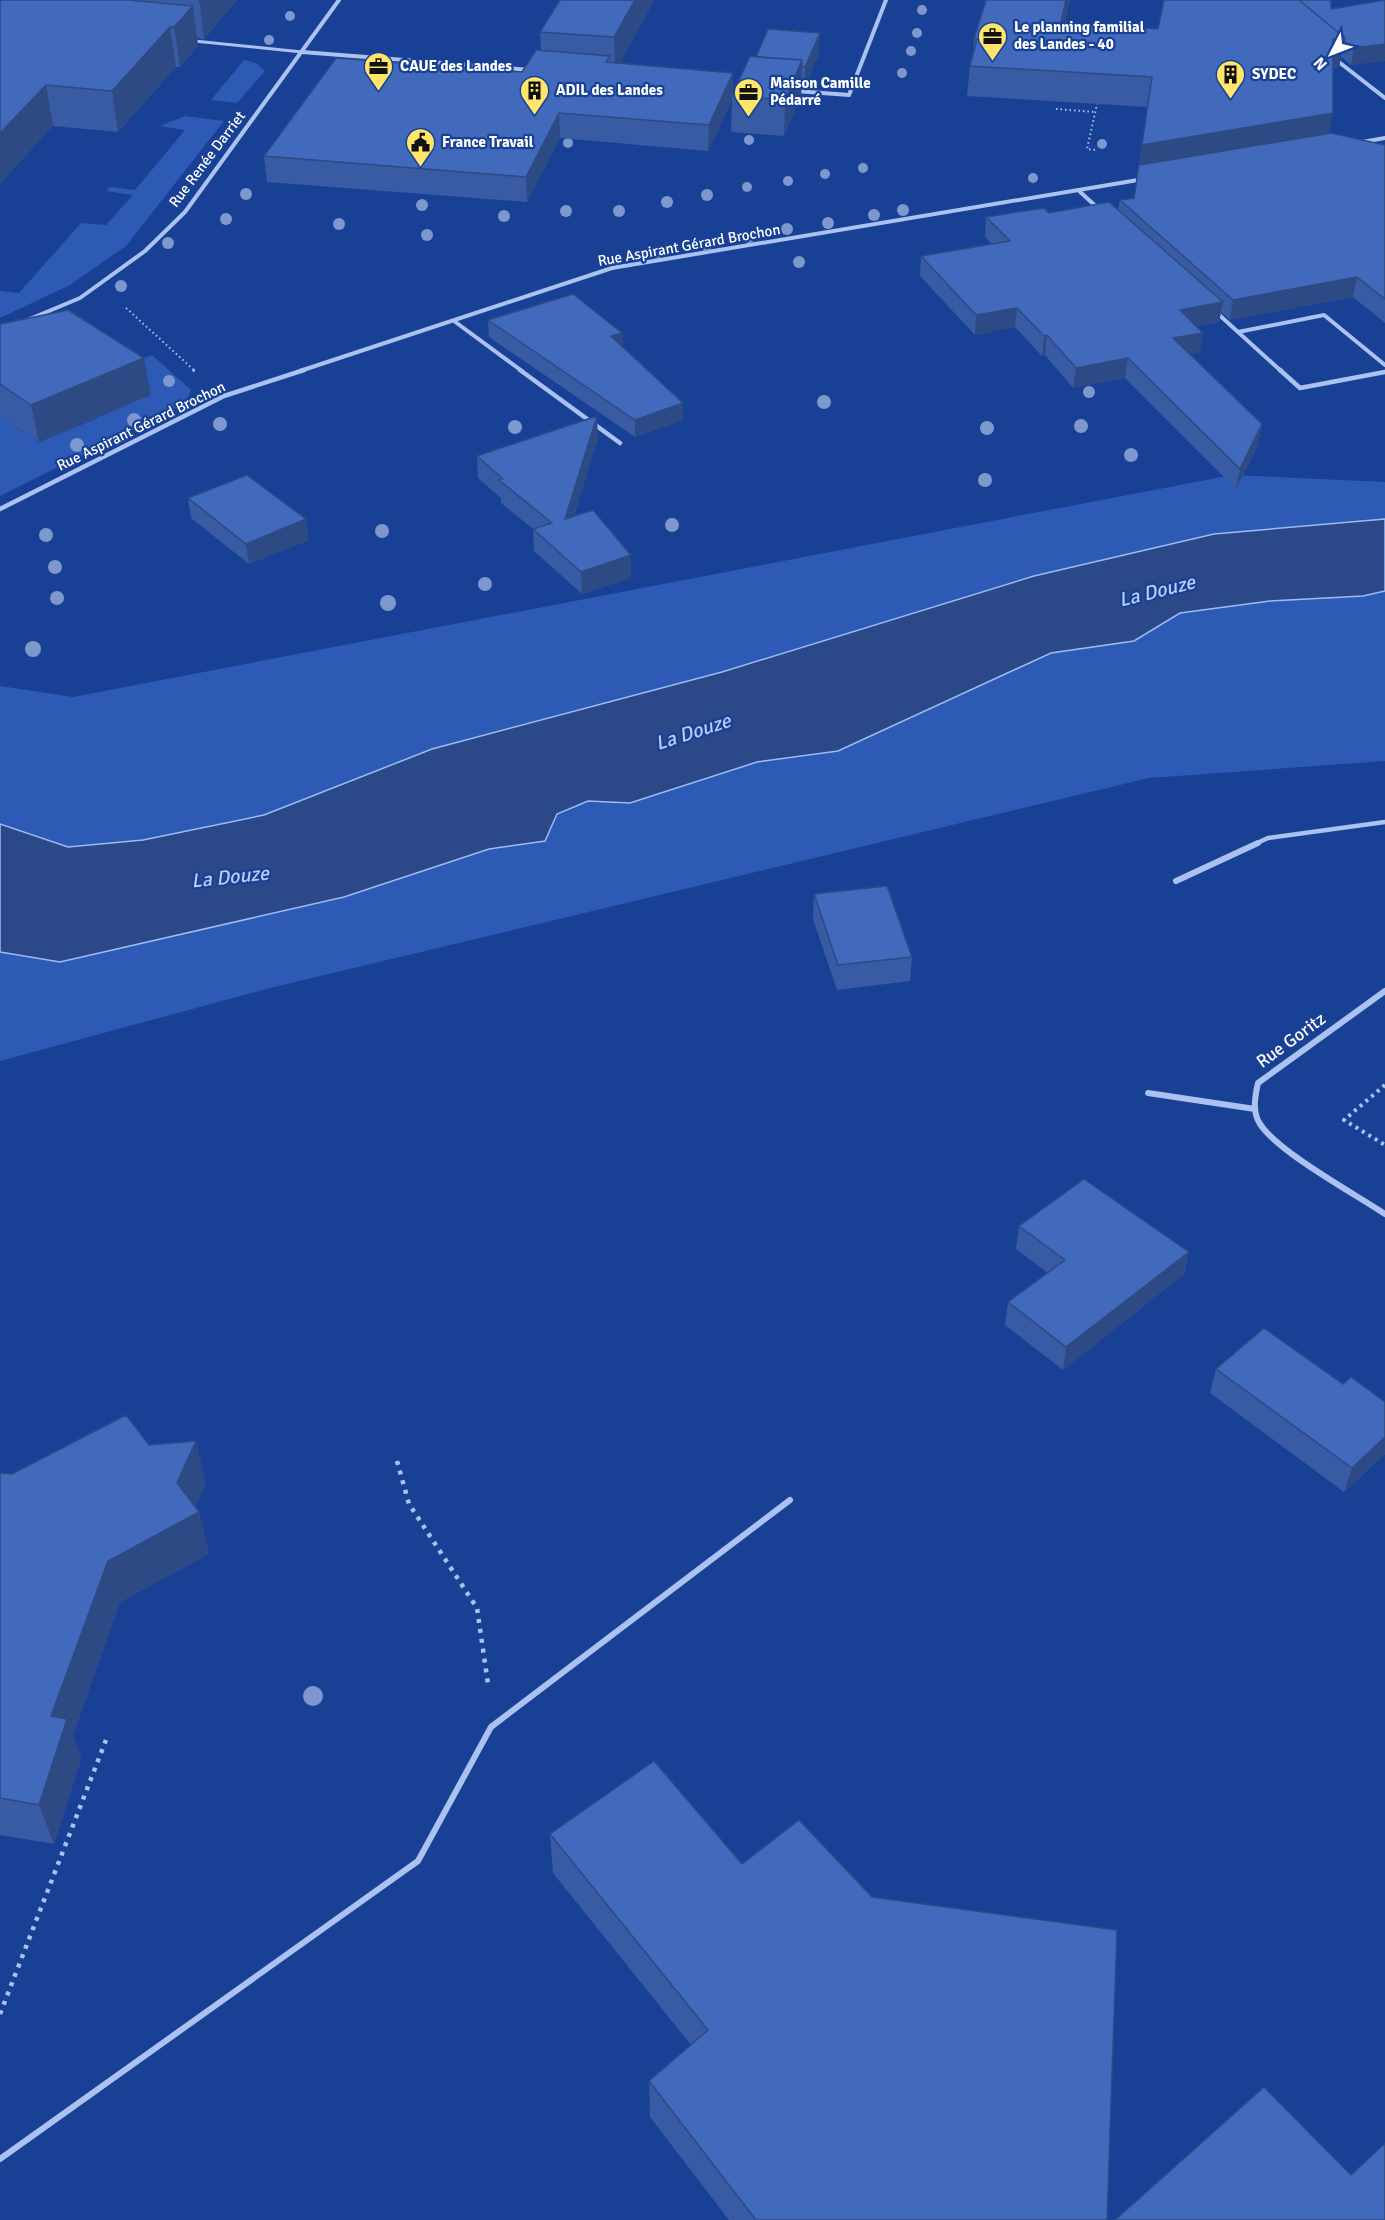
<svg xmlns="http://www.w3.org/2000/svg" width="1385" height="2220" font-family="Signika,sans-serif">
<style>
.green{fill:#2c5ab4}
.water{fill:#2b4888;stroke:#9dbcf3;stroke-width:1.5}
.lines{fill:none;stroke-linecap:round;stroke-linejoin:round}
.path-far3{stroke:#abc2f1;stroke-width:2;stroke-dasharray:1.5 3;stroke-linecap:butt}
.path-far2{stroke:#abc2f1;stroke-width:3;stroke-dasharray:2 4;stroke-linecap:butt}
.path-far1{stroke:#abc2f1;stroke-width:4;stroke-dasharray:3 4.5;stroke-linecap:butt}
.path{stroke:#abc2f1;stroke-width:4.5;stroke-dasharray:4 6;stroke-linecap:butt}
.lane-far1{stroke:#abc2f1;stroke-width:3}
.lane{stroke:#abc2f1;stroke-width:6}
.street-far2{stroke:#abc2f1;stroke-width:4}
.street-far1{stroke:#abc2f1;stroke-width:4.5}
.street{stroke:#abc2f1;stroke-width:6}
.tree{fill:#7e98ce}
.wall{fill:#385ba3}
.shaded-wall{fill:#2e4a84}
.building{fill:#416abd;stroke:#2e4a84;stroke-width:1.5}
.labels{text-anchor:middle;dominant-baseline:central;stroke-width:4.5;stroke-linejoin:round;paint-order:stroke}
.far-poi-label{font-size:15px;font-weight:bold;fill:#fff;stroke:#184196;text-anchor:start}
.far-street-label{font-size:15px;fill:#fff;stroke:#184196}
.street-label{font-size:18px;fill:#fff;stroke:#184196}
.water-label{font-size:20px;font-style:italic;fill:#b7cdf7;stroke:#184196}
</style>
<rect width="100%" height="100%" fill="#184196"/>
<!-- green -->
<path class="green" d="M 244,60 L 256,63 L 265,71 L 237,103 L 211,100 Z
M 185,116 L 224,121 L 126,246 L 70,285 L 0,318 L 0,291 L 19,293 L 81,223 L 106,225 L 133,195 L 106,191 L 110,187 L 135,190 L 185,130 L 160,126 Z
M 152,355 L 191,390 L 186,403 L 0,496 L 0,416 L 39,442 L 98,418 L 120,366 Z
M 1232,475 L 1385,482 L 1385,761 L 1149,778 L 270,988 L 0,1061 L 0,686 L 73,697 Z"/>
<!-- water -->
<path class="water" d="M 1385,519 L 1385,591 L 1363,596 L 1270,601 L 1180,613 L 1134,641 L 1051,653 L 838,751 L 757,762 L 630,803 L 588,801 L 557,814 L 545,841 L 489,849 L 344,897 L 60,962 L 0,952 L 0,824 L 68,847 L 143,840 L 264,815 L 432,749 L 722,672 L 1034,576 L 1214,534 Z"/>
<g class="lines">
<!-- path-far3 -->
<path class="path-far3" d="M 1056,109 L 1095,112
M 1095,150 L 1087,149 L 1098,100
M 126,308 L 195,371"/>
<!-- path-far2 -->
<path class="path-far2" d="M 193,370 L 196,372"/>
<!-- path-far1 -->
<path class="path-far1" d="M 1385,1085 L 1344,1120 L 1385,1145"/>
<!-- path -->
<path class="path" d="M 397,1461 L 409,1504 L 477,1608 L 488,1684
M 0,2014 L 106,1740"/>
<!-- lane-far1 -->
<path class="lane-far1" d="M 194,41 L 302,52"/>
<!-- lane -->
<path class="lane" d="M 0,2159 L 418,1861 L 491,1727 L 790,1500"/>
<!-- street-far2 -->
<path class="street-far2" d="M 302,52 L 531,70
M 1335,59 L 1385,98
M 796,91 L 849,95 L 886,0
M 1362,142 L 1385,138
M 1078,190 L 1100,210
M 1216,312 L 1281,371
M 25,321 L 80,298 L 145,251 L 185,212 L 339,0
M 454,321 L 522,371
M 1238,332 L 1324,315 L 1385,365
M 300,371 L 612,268 L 1144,179"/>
<!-- street-far1 -->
<path class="street-far1" d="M 520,370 L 620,443
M 1280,370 L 1300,388 L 1385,372
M 0,509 L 224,396 L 304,370
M 1255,844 L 1268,838 L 1385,822"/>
<!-- street -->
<path class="street" d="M 1176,881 L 1258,843
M 1385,991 L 1258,1083 C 1255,1096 1252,1112 1260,1124 C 1278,1152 1355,1194 1385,1214
M 1148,1093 L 1255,1109"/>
</g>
<!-- trees -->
<g class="tree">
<circle cx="922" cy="10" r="5"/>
<circle cx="290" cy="16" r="5"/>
<circle cx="917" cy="33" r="5"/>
<circle cx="269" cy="40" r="5"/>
<circle cx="911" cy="51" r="5"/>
<circle cx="902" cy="73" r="5"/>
<circle cx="749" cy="140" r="5"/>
<circle cx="568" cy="143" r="5"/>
<circle cx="1102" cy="144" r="5"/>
<circle cx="863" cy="168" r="5"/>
<circle cx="825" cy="174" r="5"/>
<circle cx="1033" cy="178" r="5"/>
<circle cx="788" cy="181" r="5"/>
<circle cx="747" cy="187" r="5"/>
<circle cx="246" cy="194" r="6"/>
<circle cx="707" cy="195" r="6"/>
<circle cx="667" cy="202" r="6"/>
<circle cx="422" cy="205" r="6"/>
<circle cx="903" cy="210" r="6"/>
<circle cx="566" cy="211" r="6"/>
<circle cx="619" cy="211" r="6"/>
<circle cx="874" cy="215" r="6"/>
<circle cx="504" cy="216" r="6"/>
<circle cx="226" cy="219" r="6"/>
<circle cx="828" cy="223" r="6"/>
<circle cx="339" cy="224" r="6"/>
<circle cx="787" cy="229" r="6"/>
<circle cx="427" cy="235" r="6"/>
<circle cx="749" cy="237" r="6"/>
<circle cx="168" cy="243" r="6"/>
<circle cx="706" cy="245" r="6"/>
<circle cx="657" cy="253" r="6"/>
<circle cx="799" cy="262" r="6"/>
<circle cx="121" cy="286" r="6"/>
<circle cx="169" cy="381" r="6"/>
<circle cx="1089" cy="392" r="6"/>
<circle cx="824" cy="402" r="7"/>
<circle cx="134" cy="420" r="7"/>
<circle cx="220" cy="424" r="7"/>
<circle cx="1081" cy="426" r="7"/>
<circle cx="515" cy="427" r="7"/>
<circle cx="987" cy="428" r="7"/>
<circle cx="77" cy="445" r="7"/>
<circle cx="1131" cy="455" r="7"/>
<circle cx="985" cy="480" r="7"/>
<circle cx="672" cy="525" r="7"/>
<circle cx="382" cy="531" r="7"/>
<circle cx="46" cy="535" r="7"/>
<circle cx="55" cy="567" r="7"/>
<circle cx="485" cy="584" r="7"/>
<circle cx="57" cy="598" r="7"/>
<circle cx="388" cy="603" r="8"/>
<circle cx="33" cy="649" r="8"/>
<circle cx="313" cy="1696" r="10"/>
</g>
<!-- wall -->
<path class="wall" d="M 0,0 L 237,0 L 204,39 L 197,38 L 198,46 L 180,67 L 176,67 L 118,132 L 53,126 Z
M 560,0 L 654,0 L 620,63 L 733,93 L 756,57 L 819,53 L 805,87 L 802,87 L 801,95 L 784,136 L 731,132 L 732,100 L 708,151 L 560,138 L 527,202 L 267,182 L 264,156 L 522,72 L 541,51 L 540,32 Z
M 986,0 L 1070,0 L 1065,21 L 1158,29 L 1331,9 L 1385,0 L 1351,65 L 1341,57 L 1339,67 L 1333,68 L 1329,133 L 1385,145 L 1385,323 L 1353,297 L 1230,320 L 1221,312 L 1219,322 L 1196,326 L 1200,353 L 1190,354 L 1262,424 L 1258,445 L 1236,489 L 1125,378 L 1073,388 L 1045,355 L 1042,356 L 1015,327 L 975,335 L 920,276 L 921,256 L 992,244 L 985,237 L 986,217 L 1049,213 L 1118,210 L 1120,200 L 1134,198 L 1148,107 L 967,96 L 970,66 L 973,55 L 974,39 Z
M 488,320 L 622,333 L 623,347 L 683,403 L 683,420 L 635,437 L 489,337 Z
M 0,324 L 151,395 L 39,442 L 0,416 Z
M 598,438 L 574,516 L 631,555 L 631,578 L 582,594 L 534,551 L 533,529 L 501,503 L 501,498 L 478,478 L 477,456 Z
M 188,498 L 309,540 L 249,564 L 191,518 Z
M 814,894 L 912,957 L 910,981 L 837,990 L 813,919 Z
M 1019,1226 L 1189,1252 L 1184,1274 L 1063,1370 L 1005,1325 L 1008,1302 L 1048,1273 L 1016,1249 Z
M 1216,1369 L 1343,1384 L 1385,1402 L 1385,1454 L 1344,1492 L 1210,1393 Z
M 149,1445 L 206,1483 L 195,1507 L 199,1512 L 209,1554 L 120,1602 L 73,1735 L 81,1759 L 54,1844 L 0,1835 L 0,1473 L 12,1474 Z
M 550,1834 L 742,1864 L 1107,2220 L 729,2220 L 650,2117 L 649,2081 L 691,2045 L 553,1873 Z"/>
<!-- shaded-wall -->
<path class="shaded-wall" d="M 199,0 L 237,0 L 204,39 Z
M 635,0 L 654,0 L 615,72 L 614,37 Z
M 1066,0 L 1070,0 L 1058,50 L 1061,21 Z
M 193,6 L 198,46 L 180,67 L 174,27 Z
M 170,27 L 176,67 L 118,132 L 112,91 Z
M 820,33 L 819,53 L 805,87 L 805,67 Z
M 1345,38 L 1339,67 L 1328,68 L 1333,39 Z
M 1385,44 L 1385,61 L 1351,65 L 1354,48 Z
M 802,60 L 801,95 L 784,136 L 785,100 Z
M 733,73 L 733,96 L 732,96 L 732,100 L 708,151 L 709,125 Z
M 46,85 L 53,126 L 0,184 L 0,133 Z
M 559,113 L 560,138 L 527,202 L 526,177 Z
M 1333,113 L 1327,144 L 1138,175 L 1142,145 Z
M 1357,277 L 1353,297 L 1230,320 L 1233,300 Z
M 1223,302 L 1219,322 L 1177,330 L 1180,310 Z
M 1017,308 L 1015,327 L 975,335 L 976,315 Z
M 622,333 L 623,350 L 611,336 Z
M 1203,333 L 1200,353 L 1170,358 L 1173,338 Z
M 1047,335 L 1045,355 L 1042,356 L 1044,336 Z
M 144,358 L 151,395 L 39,442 L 31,405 Z
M 1128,358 L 1125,378 L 1073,388 L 1076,368 Z
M 683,403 L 683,420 L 635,437 L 635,420 Z
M 597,416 L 598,438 L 566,542 L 565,519 Z
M 1262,424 L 1258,445 L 1236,489 L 1240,469 Z
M 306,519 L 309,540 L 249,564 L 246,544 Z
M 631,555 L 631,578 L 582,594 L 581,572 Z
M 1189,1252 L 1184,1274 L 1063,1370 L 1066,1347 Z
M 1385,1437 L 1385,1454 L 1344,1492 L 1352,1468 Z
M 196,1441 L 206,1483 L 191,1516 L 199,1512 L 209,1554 L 120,1602 L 73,1735 L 81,1759 L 54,1844 L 39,1805 L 51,1716 L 108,1561 L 177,1483 Z"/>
<!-- building -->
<path class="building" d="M 0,0 L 128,0 L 193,6 L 174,27 L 170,27 L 112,91 L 46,85 L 0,133 Z
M 560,0 L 635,0 L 614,37 L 540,32 Z
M 986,0 L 1066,0 L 1061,21 L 1158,29 L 1164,0 L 1299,0 L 1345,38 L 1333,39 L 1333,113 L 1142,145 L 1152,77 L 970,66 L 977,39 L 974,39 Z
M 1299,0 L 1331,0 L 1331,9 L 1385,0 L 1385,44 L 1354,48 L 1344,41 L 1345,38 Z
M 768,29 L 820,33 L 805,67 L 802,67 L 802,60 L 756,57 Z
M 536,50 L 610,56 L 606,62 L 733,73 L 709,125 L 559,113 L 526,177 L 264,156 L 336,58 L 522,72 Z
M 750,56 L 802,60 L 785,100 L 732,96 Z
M 1331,133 L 1385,145 L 1385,299 L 1357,277 L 1233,300 L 1120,200 L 1134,198 L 1139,165 Z
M 1109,202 L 1223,302 L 1180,310 L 1203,333 L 1173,338 L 1262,424 L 1240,469 L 1128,358 L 1076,368 L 1047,335 L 1044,336 L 1017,308 L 976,315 L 921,256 L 1010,241 L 986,217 L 1044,208 L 1049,213 Z
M 573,294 L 622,333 L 611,336 L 683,403 L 635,420 L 488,320 Z
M 68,310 L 144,358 L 31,405 L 0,384 L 0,324 Z
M 597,416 L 565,519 L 593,510 L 631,555 L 581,572 L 533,529 L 552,523 L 499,480 L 503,479 L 477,456 Z
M 247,475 L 306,519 L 246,544 L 188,498 Z
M 887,886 L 912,957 L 838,965 L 814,894 Z
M 1084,1179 L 1189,1252 L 1066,1347 L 1008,1302 L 1065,1260 L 1019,1226 Z
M 1264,1328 L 1343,1384 L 1351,1377 L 1385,1402 L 1385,1437 L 1352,1468 L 1216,1369 Z
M 126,1415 L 149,1445 L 196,1441 L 177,1483 L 199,1512 L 108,1561 L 51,1716 L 67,1719 L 39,1805 L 0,1798 L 0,1473 L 12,1474 Z
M 654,1761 L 742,1864 L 799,1820 L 872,1897 L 1117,1930 L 1107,2220 L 756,2220 L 649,2081 L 708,2030 L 550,1834 Z
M 1264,2087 L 1351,2175 L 1385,2143 L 1385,2220 L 1115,2220 Z"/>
<!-- icons -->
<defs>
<symbol id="office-pin" viewBox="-11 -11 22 30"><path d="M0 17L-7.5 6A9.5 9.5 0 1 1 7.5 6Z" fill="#ffe56a" stroke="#184196"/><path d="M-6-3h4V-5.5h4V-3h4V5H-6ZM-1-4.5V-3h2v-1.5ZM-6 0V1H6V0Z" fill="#111"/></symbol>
<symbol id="building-pin" viewBox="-11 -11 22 30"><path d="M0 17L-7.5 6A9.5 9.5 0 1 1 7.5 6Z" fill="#ffe56a" stroke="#184196"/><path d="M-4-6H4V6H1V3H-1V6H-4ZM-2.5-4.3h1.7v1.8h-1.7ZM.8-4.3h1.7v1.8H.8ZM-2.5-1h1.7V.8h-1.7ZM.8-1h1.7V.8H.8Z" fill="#111"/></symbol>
<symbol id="civic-pin" viewBox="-11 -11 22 30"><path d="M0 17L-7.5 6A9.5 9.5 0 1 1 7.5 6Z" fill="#ffe56a" stroke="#184196"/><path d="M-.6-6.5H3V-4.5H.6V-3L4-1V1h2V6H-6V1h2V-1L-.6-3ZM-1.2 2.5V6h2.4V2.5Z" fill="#111"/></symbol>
</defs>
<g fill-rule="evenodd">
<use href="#office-pin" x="976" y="20" width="33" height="45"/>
<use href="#office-pin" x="362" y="50" width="33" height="45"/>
<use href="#building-pin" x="1214" y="58" width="33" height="45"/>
<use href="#building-pin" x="518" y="74" width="33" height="45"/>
<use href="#office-pin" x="732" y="76" width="33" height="45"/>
<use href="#civic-pin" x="404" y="126" width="33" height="45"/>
</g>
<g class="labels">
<!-- far-poi labels -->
<g class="far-poi-label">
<text x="1014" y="27">Le planning familial<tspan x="1014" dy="17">des Landes - 40</tspan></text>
<text x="400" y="66">CAUE des Landes</text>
<text x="1252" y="74">SYDEC</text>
<text x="770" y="83">Maison Camille<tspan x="770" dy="17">Pédarré</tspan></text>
<text x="556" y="90">ADIL des Landes</text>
<text x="442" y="142">France Travail</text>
</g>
<!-- far-street labels -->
<g class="far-street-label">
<text transform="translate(207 159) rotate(-53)">Rue Renée Darriet</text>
<text transform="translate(689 245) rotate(-10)">Rue Aspirant Gérard Brochon</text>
<text transform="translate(141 426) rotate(-26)">Rue Aspirant Gérard Brochon</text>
</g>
<!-- street labels -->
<g class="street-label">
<text transform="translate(1291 1040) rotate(-36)">Rue Goritz</text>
</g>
<!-- water labels -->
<g class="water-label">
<text transform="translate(1157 591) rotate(-14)">La Douze</text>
<text transform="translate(693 732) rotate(-18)">La Douze</text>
<text transform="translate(230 877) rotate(-6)">La Douze</text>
</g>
</g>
<!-- north arrow -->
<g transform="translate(1331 54) rotate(228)" stroke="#184196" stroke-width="4.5" paint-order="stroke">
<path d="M0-4.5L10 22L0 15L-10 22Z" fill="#ffffff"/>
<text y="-9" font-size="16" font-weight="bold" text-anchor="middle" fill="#ffffff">N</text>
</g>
</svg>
